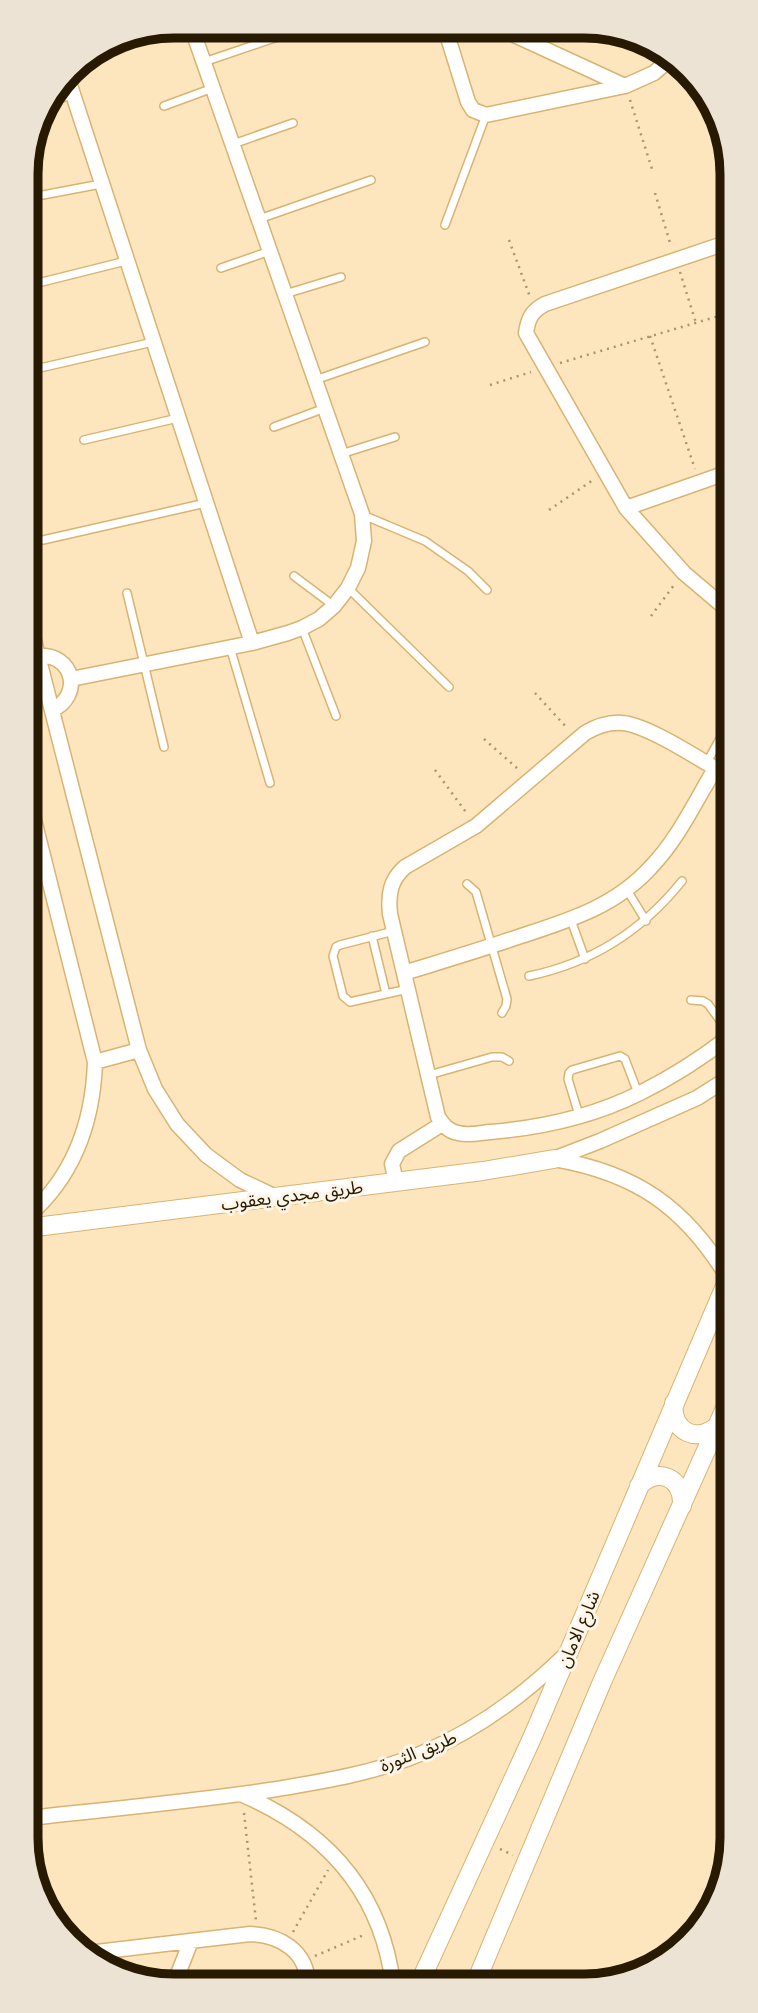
<svg xmlns="http://www.w3.org/2000/svg" width="758" height="2013" font-family="'PT Sans','Noto Sans Arabic',sans-serif">
<style>
.lines{fill:none;stroke-linecap:round;stroke-linejoin:round}
.service-casing{stroke:#d9b371;stroke-width:10}
.minor-casing{stroke:#d9b371;stroke-width:17}
.tertiary-casing{stroke:#d9b371;stroke-width:20}
.path{stroke:#a89572;stroke-width:2.5;stroke-dasharray:2 5;stroke-linecap:butt}
.service{stroke:#fff;stroke-width:7}
.minor{stroke:#fff;stroke-width:14}
.tertiary{stroke:#fff;stroke-width:18}
.labels{text-anchor:middle;dominant-baseline:central;stroke-width:6;stroke-linejoin:round;paint-order:stroke}
.street-label{font-size:18px;fill:#281a00;stroke:#fdf5e8}
.rim{fill:none;stroke:#281a00;stroke-width:9}
</style>
<rect width="100%" height="100%" fill="#fde6be"/>
<g class="lines">
<defs>
<path id="service" d="M 204,62 L 307,27
M 46,103 L 72,95
M 164,106 L 213,88
M 233,144 L 293,123
M 27,198 L 101,184
M 259,219 L 371,180
M 445,225 L 486,115
M 221,268 L 270,251
M 42,282 L 126,261
M 285,294 L 341,277
M 27,371 L 153,342
M 315,380 L 425,342
M 274,427 L 325,408
M 84,440 L 178,418
M 341,454 L 395,437
M 363,515 L 425,541 L 468,571 L 487,590
M 43,540 L 206,503
M 294,576 L 334,606
M 348,588 L 449,687
M 127,593 L 164,747
M 302,628 L 336,716
M 230,647 L 270,783
M 706,764 L 722,735 L 730,729
M 467,884 L 476,892 L 507,999 L 506,1006 L 502,1013
M 627,890 L 646,921
M 571,920 L 585,959
M 394,931 L 340,945 L 336,947 L 333,956 L 343,996 L 350,1002 L 408,989
M 372,936 L 386,994
M 529,976 C 592,963 642,931 682,881
M 730,978 L 730,987
M 691,1000 L 703,1001 L 708,1004 L 730,1034
M 429,1075 L 492,1057 L 502,1057 L 509,1061
M 579,1115 L 568,1079 L 569,1073 L 572,1070 L 620,1056 L 625,1059 L 638,1093"/>
<path id="minor" d="M 445,28 L 468,102 L 473,110 L 486,115 L 625,86 L 654,73 L 669,60
M 499,28 L 625,86
M 67,76 L 252,643
M 729,242 L 545,304 C 532,311 528,318 526,333 L 626,508 L 684,573 L 730,612
M 626,508 L 729,472
M 27,613 L 139,1050 L 155,1089 L 177,1124 L 206,1155 L 240,1180 L 276,1197
M 38,656 C 73,653 84,695 52,710
M 71,679 L 252,643 L 288,633 L 302,628 L 319,619 L 334,606 L 348,588 L 358,568 L 364,541 L 362,514 L 191,26
M 730,777 C 705,763 647,724 622,723 C 608,722 597,726 585,733 L 476,826 L 405,867 C 390,880 388,895 390,914 L 438,1117 C 443,1125 448,1131 458,1133 C 468,1136 480,1133 490,1132 C 540,1128 594,1116 640,1093 C 672,1077 702,1058 730,1036
M 28,796 L 95,1062 C 93,1121 74,1176 28,1216
M 404,973 C 443,961 483,949 521,936 C 570,920 616,906 651,867 C 678,839 695,802 715,769
M 95,1062 L 139,1050
M 556,1158 L 600,1141 L 697,1098 L 730,1077
M 554,1159 C 636,1173 685,1207 728,1278
M 396,1182 L 392,1164 L 399,1151 L 442,1124
M 243,1795 C 326,1831 381,1891 393,1984
M 29,1818 C 112,1809 195,1801 277,1789 C 325,1781 374,1773 420,1754 C 475,1731 522,1697 564,1656
M 88,1953 L 250,1934 C 280,1935 307,1951 308,1984
M 174,1984 L 191,1941"/>
<path id="tertiary" d="M 28,1228 L 483,1171 L 554,1159
M 674,1403 C 670,1432 699,1445 719,1424
M 639,1486 C 658,1466 684,1478 682,1506
M 419,1984 L 532,1738 L 731,1272
M 475,1984 L 602,1682 L 731,1395"/>
</defs>
<!-- service casing -->
<use href="#service" class="service-casing"/>
<!-- minor casing -->
<use href="#minor" class="minor-casing"/>
<!-- tertiary casing -->
<use href="#tertiary" class="tertiary-casing"/>
<!-- path -->
<path class="path" d="M 362,35 L 383,28
M 630,100 L 652,169
M 655,193 L 671,246
M 509,240 L 530,297
M 680,272 L 696,323
M 650,336 L 695,469
M 560,363 L 729,313
M 490,385 L 531,372
M 549,510 L 593,480
M 651,616 L 674,585
M 535,693 L 568,729
M 484,739 L 518,769
M 435,770 L 468,815
M 721,1381 L 731,1359
M 244,1813 L 256,1921
M 500,1849 L 513,1855
M 293,1932 L 328,1870
M 315,1956 L 364,1935"/>
<!-- service -->
<use href="#service" class="service"/>
<!-- minor -->
<use href="#minor" class="minor"/>
<!-- tertiary -->
<use href="#tertiary" class="tertiary"/>
</g>
<g class="labels">
<!-- street labels -->
<g class="street-label">
<text transform="translate(292 1195) rotate(-7)">طريق مجدي يعقوب</text>
<text transform="translate(578 1629) rotate(-67)">شارع الامان</text>
<text transform="translate(418 1751) rotate(-22)">طريق الثورة</text>
</g>
</g>
<!-- crop -->
<path d="M0 0H758V2013H0ZM174 38H584A136 136 0 0 1 720 174V1838A136 136 0 0 1 584 1974H174A136 136 0 0 1 38 1838V174A136 136 0 0 1 174 38Z" fill="#ece3d5" fill-rule="evenodd"/>
<path class="rim" d="M174 38H584A136 136 0 0 1 720 174V1838A136 136 0 0 1 584 1974H174A136 136 0 0 1 38 1838V174A136 136 0 0 1 174 38Z"/>
</svg>
